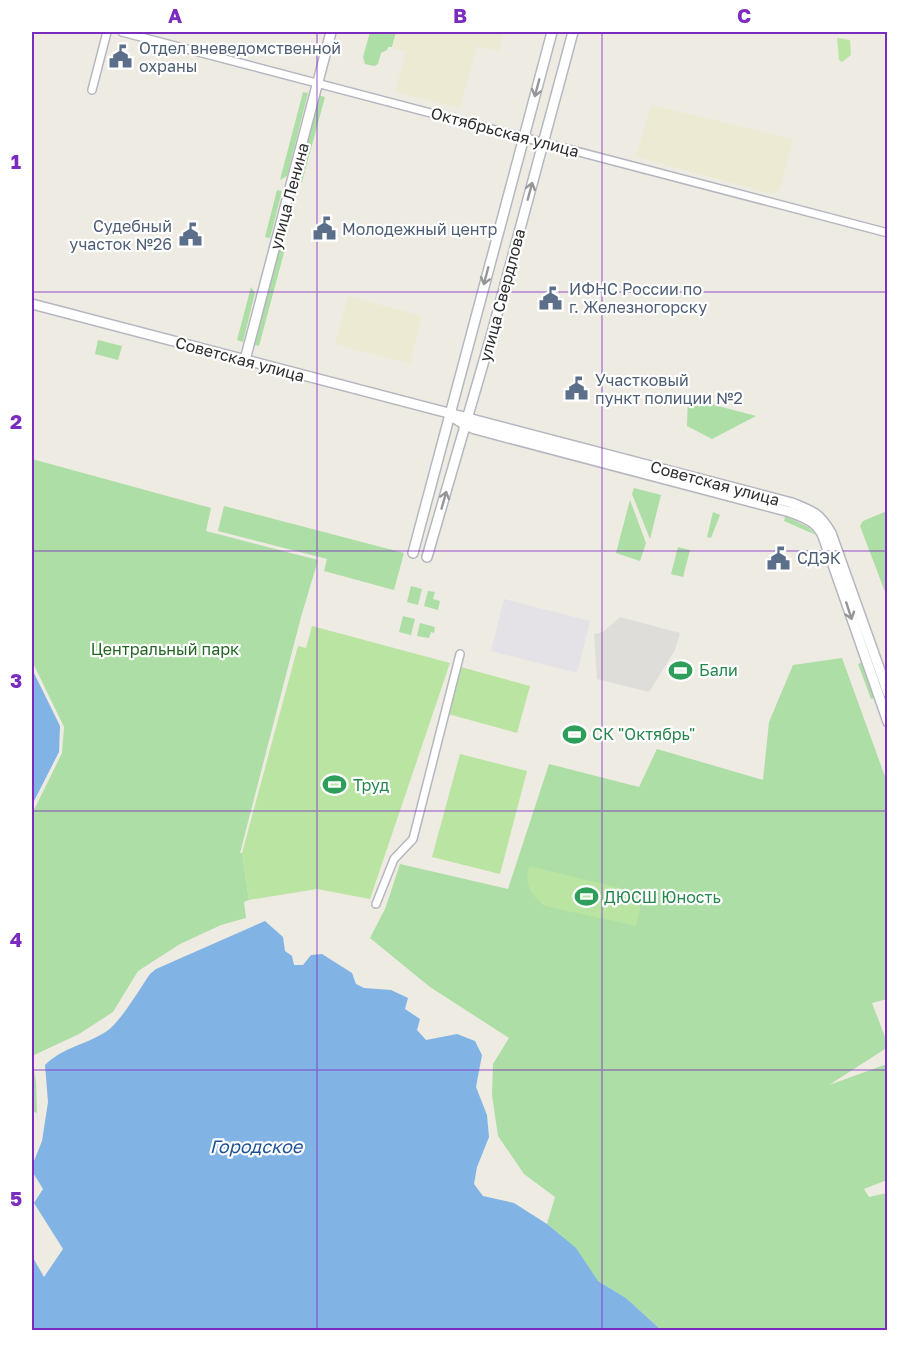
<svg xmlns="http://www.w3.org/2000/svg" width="919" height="1362" font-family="'Golos Text',sans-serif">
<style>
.industrial{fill:#e4e2e7}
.education{fill:#edead4}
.green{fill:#acdea5}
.pitch{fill:#bae4a2}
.plaza{fill:#deddd9}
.water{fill:#81b4e4}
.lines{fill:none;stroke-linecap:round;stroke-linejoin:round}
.street-casing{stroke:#b6b6c0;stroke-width:10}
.secondary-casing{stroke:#b6b6c0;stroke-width:12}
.street{stroke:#fff;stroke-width:7}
.secondary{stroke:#fff;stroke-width:9}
.oneway{stroke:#969696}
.grid{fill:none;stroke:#7b2cbf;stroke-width:1.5;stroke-opacity:0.55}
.labels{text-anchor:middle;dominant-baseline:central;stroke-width:4.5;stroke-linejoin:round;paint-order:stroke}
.service-label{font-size:16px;fill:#4e5e75;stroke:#fff;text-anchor:start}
.street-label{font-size:16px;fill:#2e2e2e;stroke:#fff}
.park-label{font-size:16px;fill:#236624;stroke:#fff}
.leisure-label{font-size:16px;fill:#27864d;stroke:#fff;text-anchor:start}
.water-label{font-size:18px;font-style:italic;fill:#1c5194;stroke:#fff}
.neatline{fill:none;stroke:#7b2cbf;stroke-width:2}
.grid-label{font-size:20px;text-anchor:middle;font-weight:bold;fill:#7b2cbf}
</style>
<rect width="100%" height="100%" fill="#eeebe2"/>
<!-- industrial -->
<path class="industrial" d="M 504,599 L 590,621 L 577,673 L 491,651 Z"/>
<!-- education -->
<path class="education" d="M 397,32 L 504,32 L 499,51 L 477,46 L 460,108 L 395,92 L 406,52 L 393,48 Z
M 651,105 L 793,139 L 780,190 L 772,194 L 636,157 Z
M 348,296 L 422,316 L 410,364 L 335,344 Z"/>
<!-- green -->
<path class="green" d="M 370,32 L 396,32 L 392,47 L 388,47 L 387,50 L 381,53 L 378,64 L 374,66 L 365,64 L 363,57 Z
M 303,92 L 308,93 L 287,176 L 280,180 Z
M 318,95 L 325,97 L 302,182 L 295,180 Z
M 277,190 L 282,191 L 270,238 L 265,237 Z
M 277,247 L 285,249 L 259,346 L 251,344 Z
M 251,287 L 255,293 L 243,342 L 237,340 Z
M 98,340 L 122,346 L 118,360 L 95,354 Z
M 688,398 L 756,416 L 712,439 L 687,426 Z
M 483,418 L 594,445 L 593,448 Z
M 32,459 L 211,508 L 206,531 L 318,560 L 301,617 L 240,853 L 242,853 L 249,900 L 244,902 L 246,918 L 221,925 L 180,944 L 138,971 L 113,1012 L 79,1034 L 32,1056 L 32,814 L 62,753 L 64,727 L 32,661 Z
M 634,488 L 661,495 L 650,539 L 632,494 Z
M 630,500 L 646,543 L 640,561 L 616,553 Z
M 224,506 L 404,553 L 394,590 L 324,571 L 327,559 L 218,531 Z
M 887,511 L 887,597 L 860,526 L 863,521 Z
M 713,512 L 720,515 L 711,538 L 707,537 Z
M 785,516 L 808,527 L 816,535 L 784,521 Z
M 678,547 L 690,550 L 683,577 L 671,574 Z
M 411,586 L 422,589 L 418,605 L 407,602 Z
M 428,591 L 435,592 L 433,599 L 440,601 L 438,610 L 424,606 Z
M 403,616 L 415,619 L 411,635 L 399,632 Z
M 420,623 L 435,627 L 434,633 L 431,632 L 429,638 L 417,636 Z
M 842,658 L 887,782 L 887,999 L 872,1003 L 887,1042 L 888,1047 L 829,1085 L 887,1064 L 887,1180 L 864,1189 L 869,1197 L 887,1193 L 887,1330 L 661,1330 L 626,1298 L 598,1281 L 576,1249 L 547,1224 L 555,1197 L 524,1174 L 498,1136 L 492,1095 L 493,1064 L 509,1038 L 430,987 L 370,938 L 385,909 L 400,864 L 508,889 L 549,764 L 639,787 L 657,749 L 763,780 L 769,722 L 793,665 Z
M 863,662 L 877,697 L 871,699 L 858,664 Z
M 32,1058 L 36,1082 L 37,1113 L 32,1111 Z"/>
<!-- pitch -->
<path class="pitch" d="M 837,38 L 850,40 L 851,55 L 842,62 L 839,60 Z
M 312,626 L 450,663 L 370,899 L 317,889 L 249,900 L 242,853 L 298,646 L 306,648 Z
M 461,667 L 530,686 L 517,733 L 448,714 Z
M 460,754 L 527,771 L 500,874 L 432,857 Z
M 529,866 L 633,891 C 645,901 639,913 636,926 L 545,906 C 530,895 524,884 529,866 Z"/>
<!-- plaza -->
<path class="plaza" d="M 620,617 L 680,633 L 675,650 L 649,692 L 597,679 L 594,634 L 603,632 Z"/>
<!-- water -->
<path class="water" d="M 32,669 L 60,726 L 59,752 L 32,805 Z
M 265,921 L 283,937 L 285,951 L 292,956 L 294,965 L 303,965 L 311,955 L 322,954 L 352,973 L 356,984 L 364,988 L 391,990 L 408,998 L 405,1009 L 420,1019 L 417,1030 L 426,1040 L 457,1034 L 475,1041 L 482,1055 L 476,1087 L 487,1115 L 489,1137 L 477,1167 L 474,1184 L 483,1196 L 514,1203 L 547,1224 L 576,1248 L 598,1281 L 626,1298 L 661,1330 L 32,1330 L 32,1256 L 44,1277 L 63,1249 L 34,1203 L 43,1189 L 32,1171 L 32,1166 L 42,1141 L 48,1102 L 45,1065 C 63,1047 86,1045 107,1031 C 121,1021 139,990 150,974 L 156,969 Z"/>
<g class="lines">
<defs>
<path id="street" d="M 122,32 L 888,233
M 92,90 L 107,32
M 376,904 L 394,859 L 413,839 L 460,654"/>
<path id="secondary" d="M 32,304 L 792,503 C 814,512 819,513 831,533 L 888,693
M 245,360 L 331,32
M 453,417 L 465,425 L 475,429 L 790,512 C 805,518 816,521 823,536 L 888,722
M 413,553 L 552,32
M 427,557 L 492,333 L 573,32"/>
</defs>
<!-- street casing -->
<use href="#street" class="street-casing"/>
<!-- secondary casing -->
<use href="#secondary" class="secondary-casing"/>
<!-- street -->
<use href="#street" class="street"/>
<!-- secondary -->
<use href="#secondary" class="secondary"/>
</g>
<!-- one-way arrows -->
<defs><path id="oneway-shaft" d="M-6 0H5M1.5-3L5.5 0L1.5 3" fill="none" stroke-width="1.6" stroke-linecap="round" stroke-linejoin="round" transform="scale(1.5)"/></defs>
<g class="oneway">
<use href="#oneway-shaft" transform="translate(537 88) rotate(105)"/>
<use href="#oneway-shaft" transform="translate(530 191) rotate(-75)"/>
<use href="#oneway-shaft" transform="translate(486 276) rotate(105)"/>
<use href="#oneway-shaft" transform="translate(444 500) rotate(-74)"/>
<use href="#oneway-shaft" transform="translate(849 611) rotate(72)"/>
</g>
<!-- grid -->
<path class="grid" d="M 317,32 L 317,1330M 602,32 L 602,1330M 32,292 L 888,292M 32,551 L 888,551M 32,811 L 888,811M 32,1070 L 888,1070"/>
<!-- icons -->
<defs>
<symbol id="civic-bare" viewBox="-9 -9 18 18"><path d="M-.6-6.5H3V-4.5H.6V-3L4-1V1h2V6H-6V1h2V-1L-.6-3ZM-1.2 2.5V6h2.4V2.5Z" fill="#5c6f8a" stroke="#fff" stroke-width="2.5" paint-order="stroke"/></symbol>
<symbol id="stadium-bare" viewBox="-9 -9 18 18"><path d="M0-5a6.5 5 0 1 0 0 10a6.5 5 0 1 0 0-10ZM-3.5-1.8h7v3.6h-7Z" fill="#2e9e5b" stroke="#fff" stroke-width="2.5" paint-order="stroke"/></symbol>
</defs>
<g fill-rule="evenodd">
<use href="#civic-bare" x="104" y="40" width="33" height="33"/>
<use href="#civic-bare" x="308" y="212" width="33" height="33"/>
<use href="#civic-bare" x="174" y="218" width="33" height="33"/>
<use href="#civic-bare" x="534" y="282" width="33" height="33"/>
<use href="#civic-bare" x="560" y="372" width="33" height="33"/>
<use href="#civic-bare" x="762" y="542" width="33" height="33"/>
<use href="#stadium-bare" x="664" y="654" width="33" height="33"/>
<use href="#stadium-bare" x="558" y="718" width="33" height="33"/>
<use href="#stadium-bare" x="318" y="768" width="33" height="33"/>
<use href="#stadium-bare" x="570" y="880" width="33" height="33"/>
</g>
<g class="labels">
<!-- service labels -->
<g class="service-label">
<text x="139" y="48">Отдел вневедомственной<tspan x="139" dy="18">охраны</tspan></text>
<text x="172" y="226" text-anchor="end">Судебный<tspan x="172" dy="18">участок №26</tspan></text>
<text x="342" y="229">Молодежный центр</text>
<text x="569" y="289">ИФНС России по<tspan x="569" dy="18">г. Железногорску</tspan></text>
<text x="595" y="380">Участковый<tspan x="595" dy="18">пункт полиции №2</tspan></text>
<text x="797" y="558">СДЭК</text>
</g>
<!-- street labels -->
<g class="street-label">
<text transform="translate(505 132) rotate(15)">Октябрьская улица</text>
<text transform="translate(289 196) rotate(-75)">улица Ленина</text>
<text transform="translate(502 295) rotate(-75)">улица Свердлова</text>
<text transform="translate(240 359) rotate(15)">Советская улица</text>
<text transform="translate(715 483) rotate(15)">Советская улица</text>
</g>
<!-- park labels -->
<g class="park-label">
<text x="165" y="649">Центральный парк</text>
</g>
<!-- leisure labels -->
<g class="leisure-label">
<text x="699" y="670">Бали</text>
<text x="592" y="734">СК "Октябрь"</text>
<text x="353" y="785">Труд</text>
<text x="604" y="897">ДЮСШ Юность</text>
</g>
<!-- water labels -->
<g class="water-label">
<text x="256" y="1146">Городское</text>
</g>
</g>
<!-- border -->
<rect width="919" height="1362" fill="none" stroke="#ffffff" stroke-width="66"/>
<rect x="33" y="33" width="853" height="1296" class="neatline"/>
<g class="grid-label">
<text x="175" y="23">A</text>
<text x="460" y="23">B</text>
<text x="744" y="23">C</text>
<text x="16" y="169">1</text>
<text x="16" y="429">2</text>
<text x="16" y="688">3</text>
<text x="16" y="947">4</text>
<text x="16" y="1206">5</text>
</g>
</svg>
